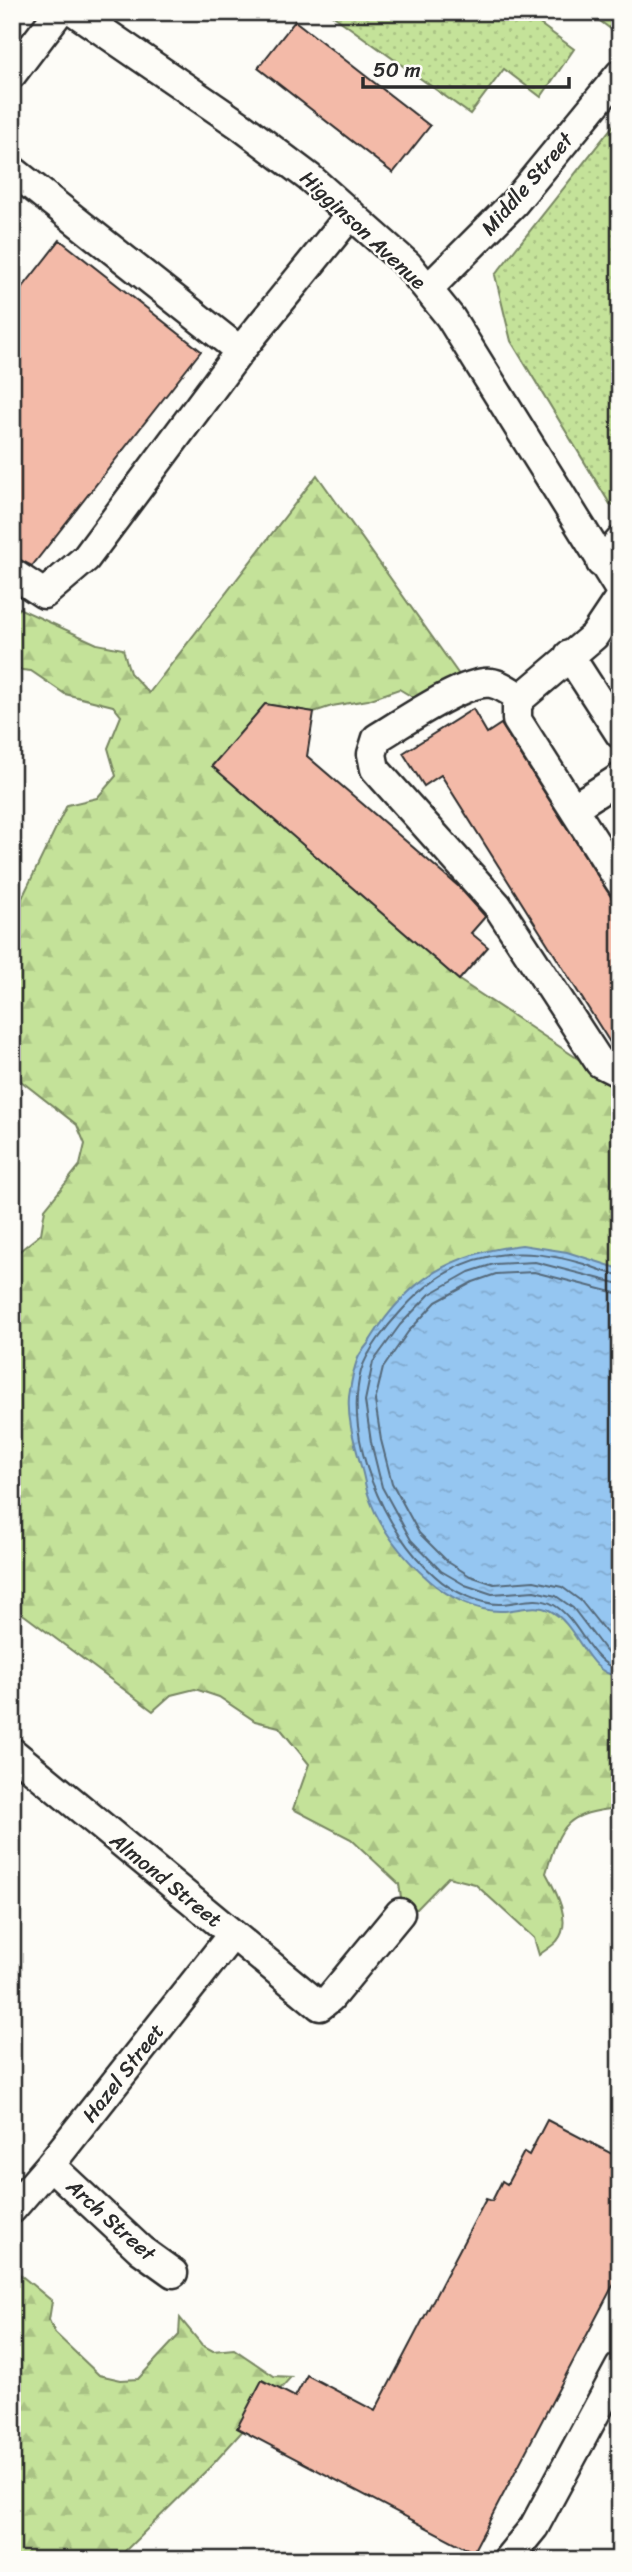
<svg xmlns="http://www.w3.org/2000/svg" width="632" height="2572" font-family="Sriracha,sans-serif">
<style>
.grass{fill:url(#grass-dots);stroke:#788662;stroke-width:2}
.forest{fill:url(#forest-firs);stroke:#788662;stroke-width:2}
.water{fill:url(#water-ripples);stroke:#6b88a2;stroke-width:2}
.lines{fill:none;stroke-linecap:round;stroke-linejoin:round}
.shore{stroke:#55697a;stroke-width:2}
.building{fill:#f3baa8;stroke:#2b2b2b;stroke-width:2}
.minor-casing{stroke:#2b2b2b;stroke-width:33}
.minor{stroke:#fdfcf7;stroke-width:28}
.labels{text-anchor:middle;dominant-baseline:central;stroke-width:5;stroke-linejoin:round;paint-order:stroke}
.street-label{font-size:21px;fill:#2b2b2b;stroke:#fdfcf7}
</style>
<defs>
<pattern id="grass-dots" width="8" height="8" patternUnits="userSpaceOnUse" patternTransform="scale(1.75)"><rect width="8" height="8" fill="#c4e299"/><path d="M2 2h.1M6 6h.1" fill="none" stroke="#a9c284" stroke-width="1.8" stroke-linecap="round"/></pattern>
<pattern id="forest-firs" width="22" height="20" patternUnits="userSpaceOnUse" patternTransform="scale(1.75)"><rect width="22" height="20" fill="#c4e299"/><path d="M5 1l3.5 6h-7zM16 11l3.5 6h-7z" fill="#a9c284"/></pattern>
<pattern id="water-ripples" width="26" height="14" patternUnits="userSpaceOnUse" patternTransform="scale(1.75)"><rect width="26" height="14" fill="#95c6f1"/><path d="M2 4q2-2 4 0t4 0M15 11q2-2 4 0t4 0" fill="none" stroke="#81aacf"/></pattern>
</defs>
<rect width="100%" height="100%" fill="#fdfcf7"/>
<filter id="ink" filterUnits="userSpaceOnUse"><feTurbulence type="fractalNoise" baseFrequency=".0143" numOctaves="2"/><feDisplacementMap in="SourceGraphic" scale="14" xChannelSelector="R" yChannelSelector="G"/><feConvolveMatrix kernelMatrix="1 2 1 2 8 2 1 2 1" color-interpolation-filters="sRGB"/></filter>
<g filter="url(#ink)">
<!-- grass -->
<path class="grass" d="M 328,12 L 548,12 L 540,24 L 574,49 L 541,97 L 504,69 L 470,114 Z
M 588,12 L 620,12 L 620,36 Z
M 620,117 L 620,506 L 610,504 L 511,341 L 495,275 Z"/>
<!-- forest -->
<path class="forest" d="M 317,475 L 462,679 L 421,702 L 399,689 L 368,700 L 332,706 L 314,712 L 265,704 L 212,766 L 459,980 L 604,1076 L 620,1075 L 620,1808 C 566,1813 561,1823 546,1873 C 556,1891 573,1922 557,1941 C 553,1946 545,1950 539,1955 L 534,1938 L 475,1884 L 448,1877 L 417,1909 L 403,1911 L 399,1884 L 351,1839 L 293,1809 L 309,1764 L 279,1727 L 255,1721 L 219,1697 L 195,1689 L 171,1695 L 153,1711 L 12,1606 L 12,1257 L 41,1234 L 45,1209 L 80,1165 L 85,1144 L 77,1125 L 12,1074 L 12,934 L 15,932 L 22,898 L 67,805 L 97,798 L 116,776 L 108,748 L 121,716 L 113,706 L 65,694 L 31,671 L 22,670 L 12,664 L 12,605 L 97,644 L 123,649 L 130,673 L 149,693 Z
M 12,2268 L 52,2301 L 49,2320 L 55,2333 L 99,2375 L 121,2380 L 138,2379 L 179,2335 L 180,2318 L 202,2345 L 213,2351 L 234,2349 L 274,2376 L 291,2377 L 213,2464 L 116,2560 L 12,2560 Z"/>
<!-- water -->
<path class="water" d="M 522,1245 L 567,1252 L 620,1269 L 620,1677 C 584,1673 580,1625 549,1610 C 534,1603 518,1611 502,1611 C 478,1612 448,1597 430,1581 C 403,1558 377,1526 367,1491 C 365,1484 364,1477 362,1470 C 356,1447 347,1422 349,1397 C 351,1384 353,1368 359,1356 C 362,1350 368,1345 371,1339 C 409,1278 452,1253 522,1245 Z"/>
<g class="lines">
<!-- shore -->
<path class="shore" d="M 620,1275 C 608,1274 596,1268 584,1264 C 553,1255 523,1250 491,1256 C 455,1263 425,1284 402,1310 C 388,1325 366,1352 361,1371 C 343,1438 384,1532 435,1576 C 451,1591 480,1605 502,1604 C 520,1603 537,1595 554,1605 C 581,1621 589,1663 620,1670
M 620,1284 L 535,1262 L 494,1264 L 469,1272 L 430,1294 L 400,1325 L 373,1362 L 365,1401 L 371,1442 L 382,1487 L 411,1540 L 441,1571 L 465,1585 L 492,1594 L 534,1591 L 556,1596 L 573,1608 L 611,1658 L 620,1661
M 620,1294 L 534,1272 L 496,1274 L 473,1282 L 436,1302 L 408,1332 L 383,1368 L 375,1401 L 381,1440 L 392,1483 L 419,1533 L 448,1562 L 470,1576 L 494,1584 L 534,1581 L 562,1587 L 581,1601 L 620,1650"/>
</g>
<!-- building -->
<path class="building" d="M 295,21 L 430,126 L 393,173 L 258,68 Z
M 60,240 L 201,351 L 32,566 L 12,556 L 12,301 Z
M 265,704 L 314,712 L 307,756 L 458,886 L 484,915 L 485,917 L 471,933 L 488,947 L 459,980 L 212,766 Z
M 473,709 L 487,733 L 501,724 L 620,911 L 620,1054 L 616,1052 L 441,775 L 424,786 L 403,753 Z
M 547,2120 L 620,2158 L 620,2272 L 473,2552 L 237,2428 L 262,2380 L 295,2397 L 307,2375 L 375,2411 L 486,2199 L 492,2201 L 502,2181 L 507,2184 L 524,2152 L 529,2155 Z"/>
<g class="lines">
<defs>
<path id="minor" d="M 75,12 L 241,126 L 310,178 L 408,265 L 450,317 L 620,590
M 12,74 L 59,12
M 12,170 L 240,351
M 428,289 L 514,203 L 620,74
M 601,563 L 620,541
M 12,573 L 44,594 L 86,558 L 240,351 L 351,214
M 620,597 L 594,636 L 521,698 L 517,706 L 517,720 L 620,882
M 569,655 L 620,734
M 521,698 C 512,693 501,684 491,683 C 465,679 401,724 377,738 L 372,754 L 375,769 L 497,905 L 600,1063 L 620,1073
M 573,808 L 620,778
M 12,1752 L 320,2006 L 330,1998 L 400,1913
M 50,2165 L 141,2250 L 173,2273
M 12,2209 L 50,2165 L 232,1935
M 507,2560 L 534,2527 L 620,2367"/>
</defs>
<!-- minor casing -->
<use href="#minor" class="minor-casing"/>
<!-- minor -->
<use href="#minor" class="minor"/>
</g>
</g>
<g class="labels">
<!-- street labels -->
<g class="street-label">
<text transform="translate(527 184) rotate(-49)">Middle Street</text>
<text transform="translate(363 230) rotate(43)">Higginson Avenue</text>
<text transform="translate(166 1880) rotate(39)">Almond Street</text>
<text transform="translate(123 2073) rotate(-52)">Hazel Street</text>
<text transform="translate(111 2220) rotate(42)">Arch Street</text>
</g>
</g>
<!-- margin -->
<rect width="632" height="2572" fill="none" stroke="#fdfcf7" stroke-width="42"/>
<rect x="21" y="21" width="590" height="2530" fill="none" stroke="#2b2b2b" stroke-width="2.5" filter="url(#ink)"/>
<!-- scale -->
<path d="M363 77v10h206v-10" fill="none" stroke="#2b2b2b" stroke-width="3.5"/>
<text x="373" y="77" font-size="21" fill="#2b2b2b" stroke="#fdfcf7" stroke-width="5" paint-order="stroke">50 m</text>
</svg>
